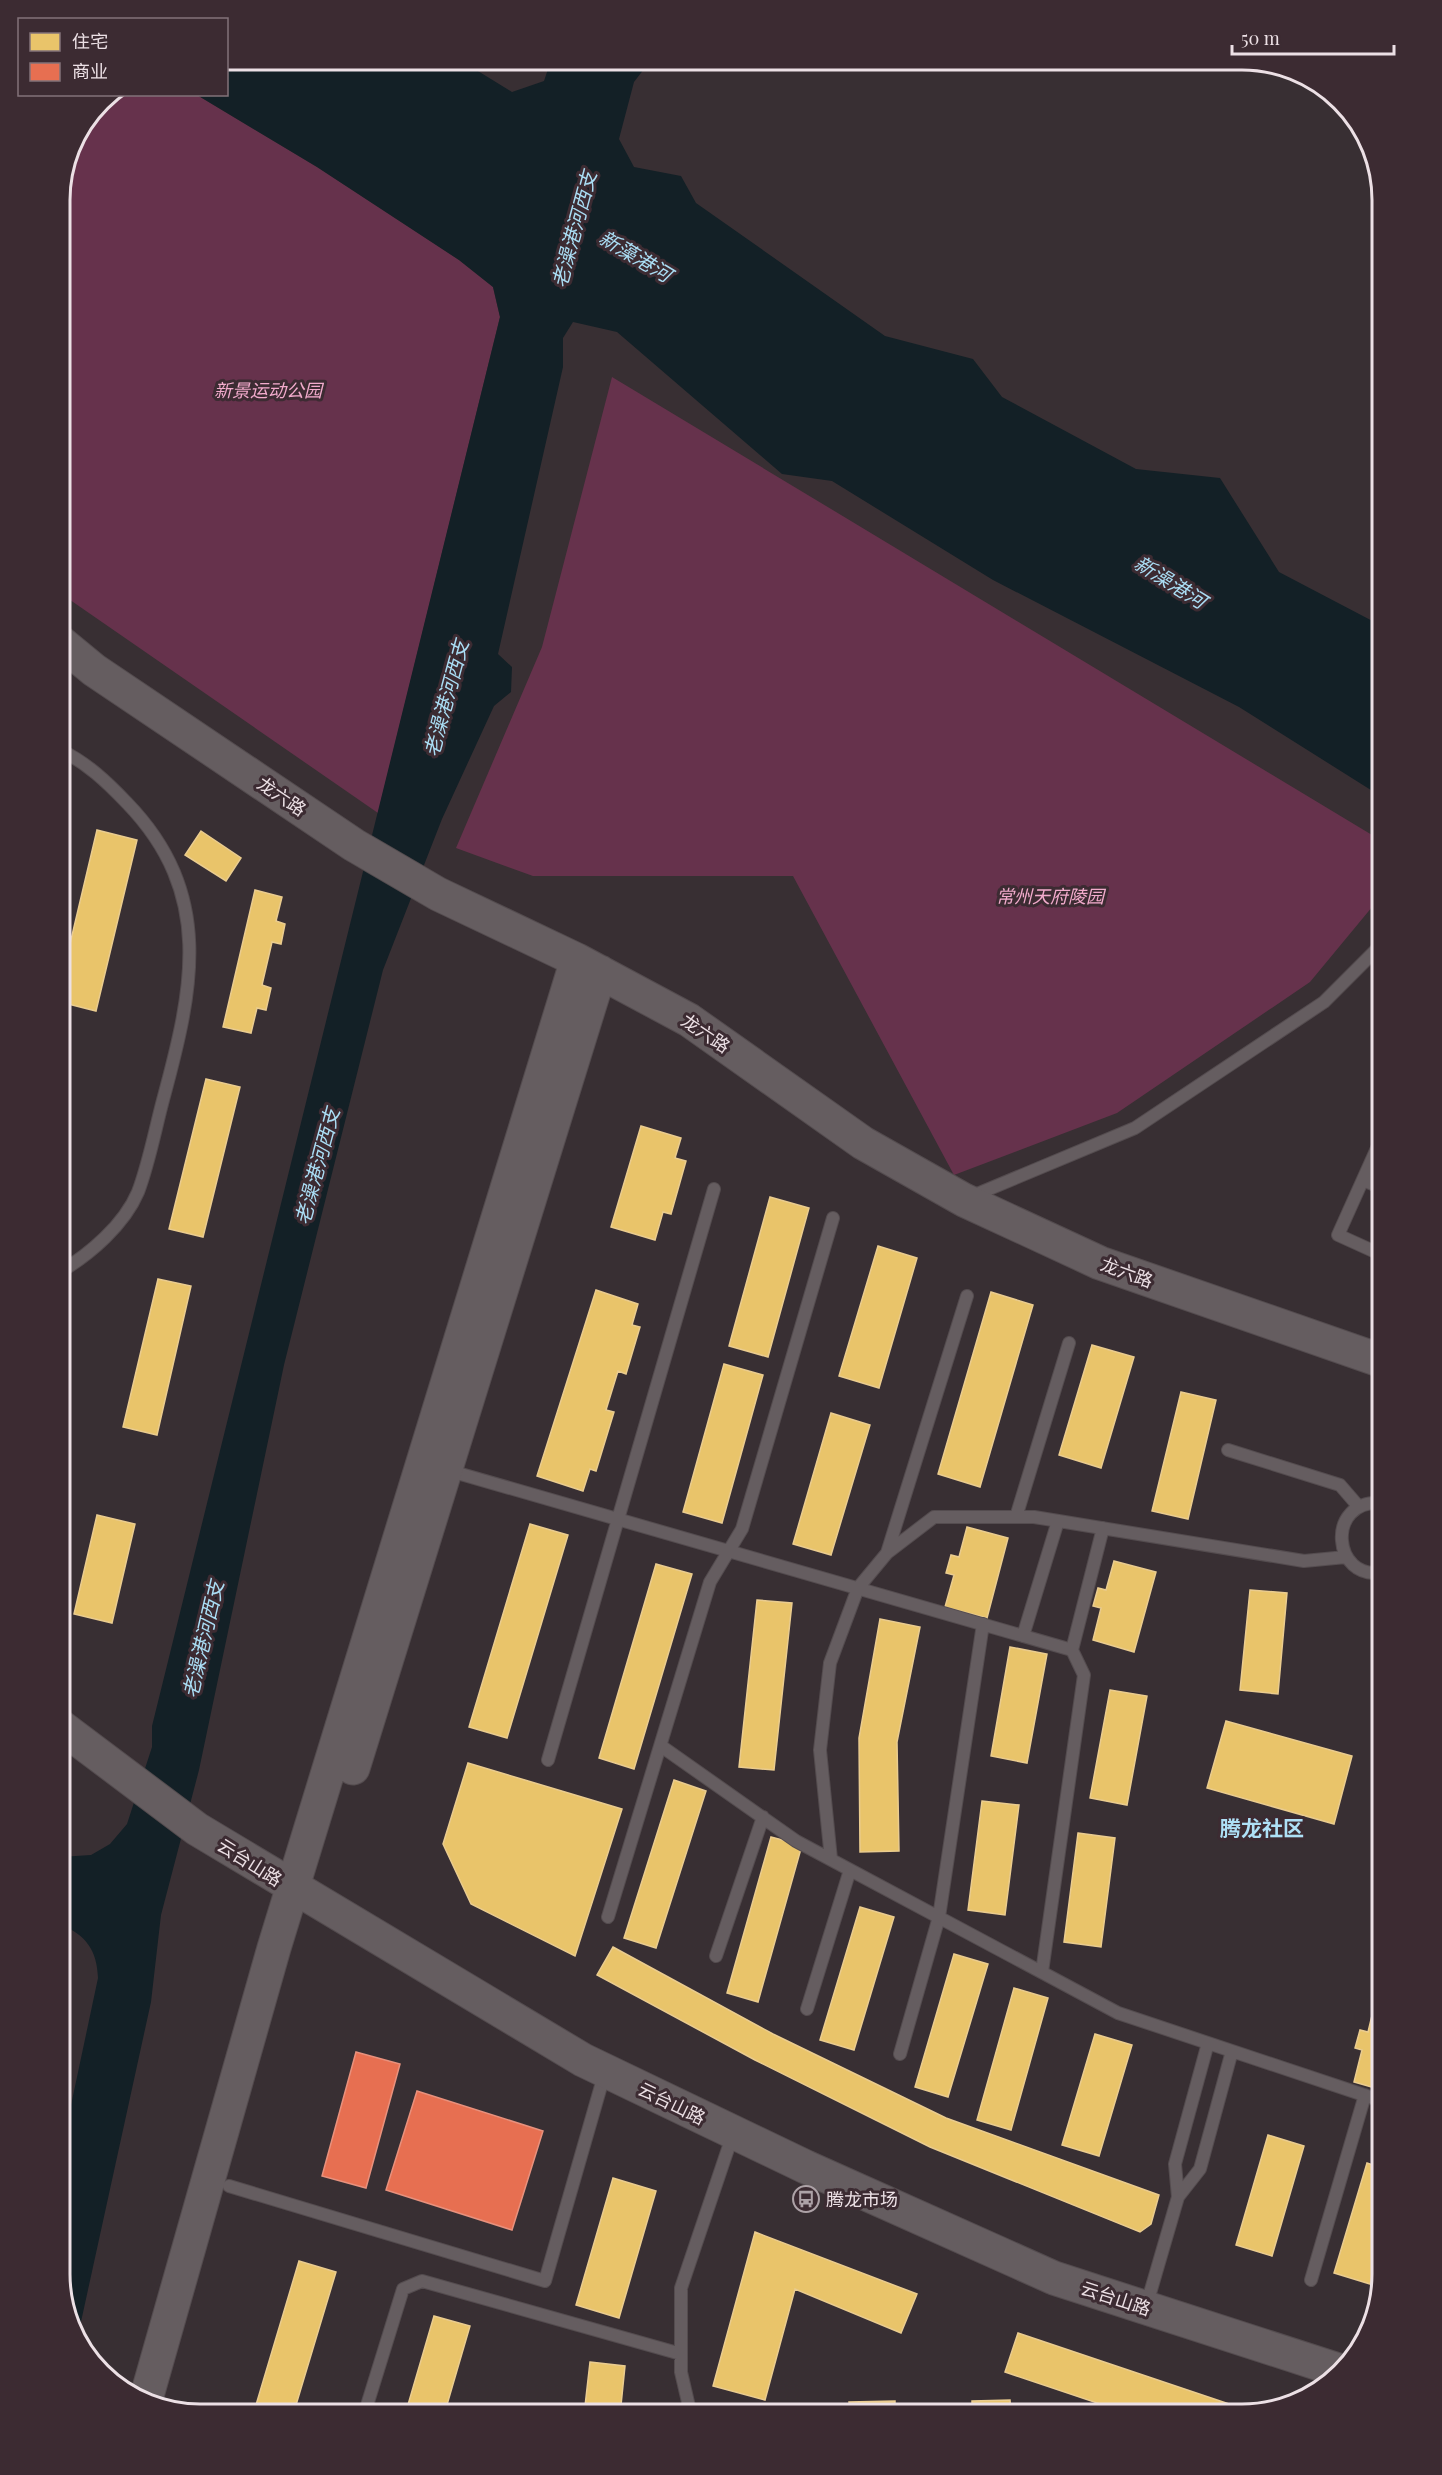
<svg xmlns="http://www.w3.org/2000/svg" width="1442" height="2475" font-family="'Playfair Display','Noto Sans SC',serif">
<style>
.green{fill:#66324c}
.water{fill:#132026}
.homes{fill:#e9c46a;stroke:#eacc8f;stroke-width:1.5}
.shops{fill:#e76f51;stroke:#e8917d;stroke-width:1.5}
.lines{fill:none;stroke-linecap:round;stroke-linejoin:round}
.lane-casing{stroke:#544c4f;stroke-width:14}
.secondary-casing{stroke:#544c4f;stroke-width:35}
.lane{stroke:#655d60;stroke-width:12}
.secondary{stroke:#655d60;stroke-width:33}
.labels{text-anchor:middle;dominant-baseline:central;stroke-width:6;stroke-linejoin:round;paint-order:stroke}
.park-label{font-size:18px;font-style:italic;fill:#f2abcc;stroke:#3c2b32}
.street-label{font-size:18px;fill:#ece0e5;stroke:#3c2b32}
.poi-label{font-size:18px;fill:#ece0e5;stroke:#3c2b32;text-anchor:start}
.water-label{font-size:20px;font-style:italic;fill:#aaddf4;stroke:#3c2b32}
.quarter-label{font-size:21px;font-weight:bold;fill:#aee0f6;stroke:#3c2b32}
.rim{fill:none;stroke:#ece0e5;stroke-width:3}
</style>
<rect width="100%" height="100%" fill="#382f33"/>
<!-- green -->
<path class="green" d="M 111,95 L 197,95 L 317,167 L 459,260 L 493,287 L 500,317 L 378,813 L 60,593 L 60,192 C 70,156 78,116 111,95 Z
M 612,377 L 1382,841 L 1382,895 L 1310,982 L 1117,1113 L 954,1175 L 793,876 L 533,876 L 456,848 L 542,647 Z"/>
<!-- water -->
<path class="water" d="M 227,60 L 460,60 L 512,92 L 544,81 L 551,60 L 651,60 L 634,82 L 619,139 L 634,167 L 681,176 L 696,203 L 885,336 L 973,359 L 1002,397 L 1136,469 L 1220,478 L 1279,572 L 1382,626 L 1382,797 L 1239,707 L 993,580 L 832,481 L 782,474 L 617,332 L 573,322 L 563,338 L 563,367 L 498,654 L 512,667 L 511,692 L 494,706 L 442,819 L 383,970 L 284,1365 L 199,1770 L 161,1915 L 151,2002 L 77,2340 L 60,2274 L 60,2157 L 98,1978 C 97,1950 86,1935 60,1924 L 60,1857 L 91,1855 L 110,1844 L 127,1824 L 152,1747 L 152,1726 L 500,317 L 493,287 L 459,260 L 317,167 L 197,95 L 226,94 Z"/>
<!-- homes -->
<path class="homes" d="M 97,830 L 137,840 L 96,1011 L 60,1002 L 60,986 Z
M 201,831 L 241,858 L 226,881 L 185,855 Z
M 255,890 L 282,897 L 276,921 L 285,924 L 281,944 L 272,942 L 262,985 L 271,988 L 266,1010 L 257,1008 L 251,1033 L 223,1027 Z
M 206,1079 L 240,1087 L 203,1237 L 169,1229 Z
M 641,1126 L 681,1138 L 675,1158 L 686,1161 L 671,1214 L 663,1212 L 655,1240 L 611,1227 Z
M 770,1197 L 809,1208 L 768,1357 L 729,1346 Z
M 878,1246 L 917,1258 L 879,1388 L 839,1376 Z
M 158,1279 L 191,1286 L 157,1435 L 123,1427 Z
M 596,1290 L 638,1304 L 632,1325 L 640,1327 L 626,1374 L 618,1371 L 606,1410 L 614,1412 L 596,1471 L 590,1469 L 583,1491 L 537,1476 Z
M 991,1292 L 1033,1305 L 980,1487 L 938,1474 Z
M 1092,1345 L 1134,1357 L 1101,1468 L 1059,1455 Z
M 724,1364 L 763,1375 L 722,1523 L 683,1512 Z
M 1181,1392 L 1216,1400 L 1188,1519 L 1152,1511 Z
M 831,1413 L 870,1425 L 831,1555 L 793,1544 Z
M 97,1515 L 135,1524 L 112,1623 L 74,1614 Z
M 530,1524 L 568,1535 L 507,1738 L 469,1727 Z
M 967,1527 L 1008,1538 L 987,1618 L 945,1607 L 954,1575 L 946,1573 L 951,1555 L 959,1557 Z
M 1114,1561 L 1156,1572 L 1134,1652 L 1093,1640 L 1101,1608 L 1093,1606 L 1098,1588 L 1106,1590 Z
M 656,1564 L 692,1574 L 634,1769 L 599,1758 Z
M 1250,1590 L 1287,1593 L 1278,1694 L 1240,1690 Z
M 757,1600 L 792,1603 L 774,1770 L 739,1767 Z
M 880,1619 L 920,1627 L 897,1742 L 899,1851 L 860,1852 L 859,1738 Z
M 1010,1647 L 1047,1654 L 1027,1763 L 991,1756 Z
M 1110,1690 L 1147,1696 L 1127,1805 L 1090,1798 Z
M 1226,1721 L 1352,1756 L 1334,1824 L 1207,1788 Z
M 468,1763 L 622,1809 L 575,1956 L 471,1904 L 443,1844 Z
M 674,1780 L 706,1791 L 656,1948 L 624,1938 Z
M 982,1801 L 1019,1805 L 1005,1915 L 968,1910 Z
M 1078,1833 L 1115,1838 L 1101,1947 L 1064,1942 Z
M 771,1837 L 802,1845 L 758,2002 L 727,1993 Z
M 860,1907 L 894,1917 L 854,2050 L 820,2040 Z
M 613,1947 L 773,2034 L 946,2118 L 1159,2195 L 1151,2224 L 1140,2232 L 930,2147 L 755,2060 L 597,1975 Z
M 954,1954 L 988,1964 L 948,2097 L 915,2087 Z
M 1014,1988 L 1048,1998 L 1011,2130 L 977,2120 Z
M 1375,2003 L 1382,2004 L 1382,2090 L 1354,2082 L 1362,2050 L 1355,2048 L 1360,2030 L 1368,2032 Z
M 1095,2034 L 1132,2045 L 1099,2156 L 1062,2145 Z
M 1268,2135 L 1304,2146 L 1272,2256 L 1236,2245 Z
M 1367,2163 L 1382,2168 L 1382,2243 L 1370,2284 L 1334,2273 Z
M 613,2178 L 656,2191 L 619,2318 L 576,2305 Z
M 755,2232 L 917,2294 L 901,2333 L 795,2289 L 765,2400 L 713,2386 Z
M 299,2261 L 336,2272 L 293,2415 L 253,2415 Z
M 434,2316 L 470,2326 L 444,2415 L 405,2415 Z
M 1018,2333 L 1244,2409 L 1242,2415 L 1133,2415 L 1005,2372 Z
M 590,2362 L 625,2366 L 620,2415 L 584,2415 Z
M 1010,2400 L 1011,2415 L 972,2415 L 972,2401 Z
M 895,2401 L 895,2415 L 850,2415 L 849,2402 Z"/>
<!-- shops -->
<path class="shops" d="M 356,2052 L 400,2064 L 366,2188 L 322,2176 Z
M 417,2091 L 543,2131 L 512,2230 L 386,2190 Z"/>
<g class="lines">
<defs>
<path id="lane" d="M 1363,1180 L 1382,1188
M 970,1197 L 1135,1128 L 1324,1002 L 1376,950
M 1382,1255 L 1338,1235 L 1382,1137
M 60,1272 C 90,1254 124,1225 138,1192 C 149,1163 155,1130 163,1100 C 193,989 215,894 127,803 C 107,782 86,762 60,750
M 1228,1450 L 1340,1485 L 1359,1507
M 447,1470 L 1072,1650 L 1084,1675 L 1042,1972
M 1016,1517 L 1069,1343
M 887,1553 L 967,1296
M 1382,1572 C 1333,1582 1324,1499 1382,1503
M 1023,1636 L 1058,1521
M 1072,1650 L 1103,1528
M 661,1746 L 796,1841 L 1118,2013 L 1382,2101
M 548,1760 L 714,1189
M 831,1859 L 820,1750 L 830,1663 L 858,1588 L 887,1553 L 934,1517 L 1034,1517 L 1304,1561 L 1346,1557
M 608,1917 L 710,1582 L 742,1529 L 833,1218
M 716,1956 L 763,1817
M 807,2009 L 850,1870
M 900,2054 L 939,1917 L 983,1624
M 229,2186 L 545,2281 L 605,2072
M 1178,2197 L 1175,2164 L 1208,2043
M 1311,2280 L 1365,2095
M 1146,2307 L 1178,2197 L 1200,2169 L 1232,2051
M 364,2415 L 403,2289 L 422,2281 L 681,2354
M 691,2415 L 681,2372 L 681,2288 L 733,2134"/>
<path id="secondary" d="M 60,642 L 94,670 L 354,845 L 438,894 L 577,960 L 689,1020 L 863,1143 L 964,1200 L 1100,1263 L 1382,1361
M 60,1726 L 197,1829 L 583,2060 L 806,2167 L 1054,2278 L 1338,2370
M 353,1768 L 600,972
M 146,2399 L 274,1948 L 577,960"/>
</defs>
<!-- lane casing -->
<use href="#lane" class="lane-casing"/>
<!-- secondary casing -->
<use href="#secondary" class="secondary-casing"/>
<!-- lane -->
<use href="#lane" class="lane"/>
<!-- secondary -->
<use href="#secondary" class="secondary"/>
</g>
<!-- icons -->
<defs>
<symbol id="bus-ring" viewBox="-11 -11 22 22"><circle r="9.5" fill="#3c2b32" stroke="#ada2a7" stroke-width="1.5"/><path d="M-5-6H5V4H4V6H2V4H-2V6H-4V4H-5ZM-3.5-4V0h7V-4ZM-3.5 1.2v1.5H-2V1.2ZM2 1.2v1.5H3.5V1.2Z" fill="#ada2a7"/></symbol>
</defs>
<g fill-rule="evenodd">
<use href="#bus-ring" x="791" y="2184" width="30" height="30"/>
</g>
<g class="labels">
<!-- park labels -->
<g class="park-label">
<text x="268" y="390">新景运动公园</text>
<text x="1050" y="896">常州天府陵园</text>
</g>
<!-- street labels -->
<g class="street-label">
<text transform="translate(282 796) rotate(34)">龙六路</text>
<text transform="translate(706 1033) rotate(34)">龙六路</text>
<text transform="translate(1127 1272) rotate(20)">龙六路</text>
<text transform="translate(250 1862) rotate(32)">云台山路</text>
<text transform="translate(672 2103) rotate(26)">云台山路</text>
<text transform="translate(1116 2298) rotate(18)">云台山路</text>
</g>
<!-- poi labels -->
<g class="poi-label">
<text x="826" y="2199">腾龙市场</text>
</g>
<!-- water labels -->
<g class="water-label">
<text transform="translate(573 229) rotate(-75)">老澡港河西支</text>
<text transform="translate(636 255) rotate(31)">新藻港河</text>
<text transform="translate(1171 581) rotate(32)">新澡港河</text>
<text transform="translate(445 698) rotate(-75)">老澡港河西支</text>
<text transform="translate(316 1166) rotate(-75)">老澡港河西支</text>
<text transform="translate(202 1639) rotate(-77)">老澡港河西支</text>
</g>
<!-- quarter labels -->
<g class="quarter-label">
<text x="1262" y="1827">腾龙社区</text>
</g>
</g>
<!-- crop -->
<path d="M0 0H1442V2475H0ZM200 70H1242A130 130 0 0 1 1372 200V2274A130 130 0 0 1 1242 2404H200A130 130 0 0 1 70 2274V200A130 130 0 0 1 200 70Z" fill="#3c2b32" fill-rule="evenodd"/>
<path class="rim" d="M200 70H1242A130 130 0 0 1 1372 200V2274A130 130 0 0 1 1242 2404H200A130 130 0 0 1 70 2274V200A130 130 0 0 1 200 70Z"/>
<!-- legend -->
<rect x="18" y="18" width="210" height="78" fill="#3c2b32" stroke="#82737a" stroke-width="1.5"/>
<rect x="30" y="33" width="30" height="18" fill="#e9c46a" stroke="#82737a" stroke-width="1.5"/>
<text x="72" y="48" font-size="18" fill="#ece0e5">住宅</text>
<rect x="30" y="63" width="30" height="18" fill="#e76f51" stroke="#82737a" stroke-width="1.5"/>
<text x="72" y="78" font-size="18" fill="#ece0e5">商业</text>
<!-- scale -->
<path d="M1232 45v9h162v-9" fill="none" stroke="#ece0e5" stroke-width="3"/>
<text x="1241" y="45" font-size="18" fill="#ece0e5" stroke="#3c2b32" stroke-width="4.5" paint-order="stroke">50 m</text>
</svg>
